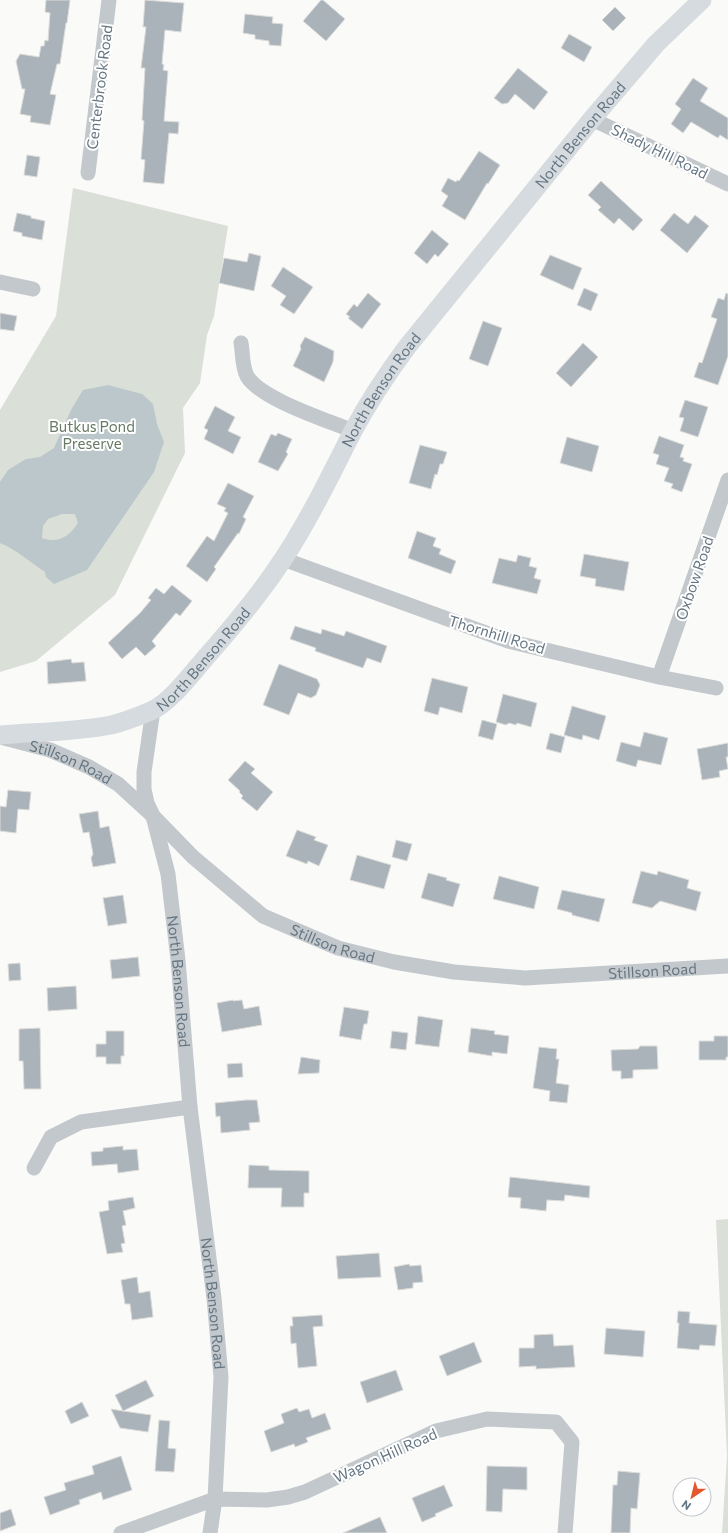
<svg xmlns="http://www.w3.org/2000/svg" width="728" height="1533" font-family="Commissioner,sans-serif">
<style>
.green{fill:#dadfd7}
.water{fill:#bbc7cb;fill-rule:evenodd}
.building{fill:#aab3b9;stroke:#dcdcda}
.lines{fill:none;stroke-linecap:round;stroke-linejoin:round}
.minor{stroke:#c3c8cc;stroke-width:15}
.major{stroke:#d6dbdf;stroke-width:19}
.labels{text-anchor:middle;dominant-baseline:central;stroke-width:4;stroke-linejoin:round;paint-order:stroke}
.street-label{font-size:15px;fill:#657683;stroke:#fff}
.park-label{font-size:15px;fill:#687a64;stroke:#fff}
</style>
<rect width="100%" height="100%" fill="#fafaf8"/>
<!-- green -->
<path class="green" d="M 73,188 L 228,226 L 214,316 L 207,335 L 200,383 L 183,408 L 185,453 L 115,595 L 36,661 L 0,672 L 0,410 L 56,316 Z
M 728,1219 L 728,1533 L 722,1533 L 727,1456 L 716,1220 Z"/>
<!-- water -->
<path class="water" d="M 108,385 L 142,394 L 153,404 L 157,424 L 164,442 L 154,472 L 87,570 L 54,584 L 46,577 L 45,572 C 30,562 17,550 0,543 L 0,482 L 8,470 L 26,459 L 40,457 L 54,448 L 71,410 L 83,390 ZM 62,514 L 75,514 L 78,523 C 70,536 58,544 42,538 L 43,526 L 48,519 Z"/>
<!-- building -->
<path class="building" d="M 46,0 L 70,0 L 67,23 L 66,23 L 60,64 L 57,64 L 50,94 L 56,95 L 50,125 L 30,122 L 31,116 L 20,114 L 25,89 L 22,89 L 16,61 L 20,54 L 39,57 L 41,46 L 44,46 L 45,40 L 48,41 L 50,13 L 45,12 Z
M 145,0 L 184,3 L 181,32 L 165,30 L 162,64 L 164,65 L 163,70 L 168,71 L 164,121 L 179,122 L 178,134 L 169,133 L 164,184 L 143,182 L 145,160 L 141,159 L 144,121 L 142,120 L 145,68 L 141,68 L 146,27 L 143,27 Z
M 321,0 L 323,0 L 345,19 L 326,41 L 303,21 Z
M 615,7 L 626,18 L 613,31 L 602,20 Z
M 245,14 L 273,17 L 272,23 L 283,24 L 281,46 L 269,45 L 269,41 L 255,39 L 255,35 L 243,33 Z
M 569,34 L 592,47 L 584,62 L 561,48 Z
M 518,68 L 548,92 L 534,110 L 515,94 L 508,103 L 502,104 L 494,98 Z
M 693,78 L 708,88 L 700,101 L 728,118 L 728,140 L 720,135 L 718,138 L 691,122 L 683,133 L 671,124 L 681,109 L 675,104 Z
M 479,151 L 500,165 L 488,184 L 487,183 L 465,220 L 442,206 L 448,196 L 441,191 L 448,178 L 456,182 L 457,180 L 459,181 Z
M 27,155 L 40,157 L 37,177 L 24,175 Z
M 601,181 L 643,220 L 633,231 L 619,218 L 614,224 L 598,210 L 601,207 L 588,195 Z
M 17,213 L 31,216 L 31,218 L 45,221 L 42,240 L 22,236 L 22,233 L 13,231 Z
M 674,213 L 688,224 L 695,215 L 709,226 L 687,253 L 660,230 Z
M 432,230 L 449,244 L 438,257 L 435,254 L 427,264 L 414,253 Z
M 249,253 L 261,256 L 254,291 L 219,283 L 224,258 L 247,262 Z
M 550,255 L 582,268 L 573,290 L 540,275 Z
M 283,267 L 313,287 L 294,314 L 280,305 L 286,296 L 271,286 Z
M 584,288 L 598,294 L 591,311 L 577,305 Z
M 368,293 L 381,304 L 362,329 L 348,318 L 350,317 L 346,314 L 354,304 L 357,307 Z
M 726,293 L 728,294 L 728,356 L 718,385 L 694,377 L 699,362 L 702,363 L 717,319 L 711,317 L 718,298 L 724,300 Z
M 0,313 L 17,316 L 14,331 L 0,329 Z
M 483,321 L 502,328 L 488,366 L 469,359 Z
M 305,337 L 334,351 L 333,362 L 324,382 L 293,366 L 301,349 L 300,346 Z
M 583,343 L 598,357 L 571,387 L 556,373 Z
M 685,400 L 708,407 L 698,437 L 680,431 L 684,418 L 679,417 Z
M 215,406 L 235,417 L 228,431 L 241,437 L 233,454 L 204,439 L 208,430 L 204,428 Z
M 278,433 L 292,439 L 286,452 L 288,454 L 278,471 L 258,462 L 271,434 L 276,436 Z
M 659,436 L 684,445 L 680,457 L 684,458 L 683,461 L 692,464 L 682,492 L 671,488 L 673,484 L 664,481 L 669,468 L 656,464 L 659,455 L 653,453 Z
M 567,437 L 599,446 L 592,472 L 560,463 Z
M 420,445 L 447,452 L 443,464 L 440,464 L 437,475 L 435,474 L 431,489 L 409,483 Z
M 228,483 L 254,496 L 243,517 L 246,519 L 239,534 L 238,533 L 214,567 L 216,569 L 207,582 L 186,566 L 207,536 L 214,541 L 228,513 L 224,511 L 226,508 L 217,504 Z
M 417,531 L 436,538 L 433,546 L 441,549 L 439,554 L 456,561 L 451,574 L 408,558 Z
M 584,554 L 629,562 L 624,591 L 595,586 L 596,579 L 580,576 Z
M 518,555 L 531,558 L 529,566 L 537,568 L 534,578 L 541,580 L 537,594 L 492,583 L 499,558 L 516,562 Z
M 172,585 L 192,601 L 180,616 L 176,613 L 152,641 L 156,646 L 145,656 L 136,647 L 122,659 L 108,643 L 140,613 L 151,600 L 148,598 L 156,588 L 164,594 Z
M 295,626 L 321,634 L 322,629 L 344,636 L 346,631 L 387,646 L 381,663 L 367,658 L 363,668 L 315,651 L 316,648 L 290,639 Z
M 71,659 L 72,663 L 84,662 L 86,681 L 48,684 L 47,662 Z
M 279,664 L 317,679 L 320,685 L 316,695 L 311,698 L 298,693 L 289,715 L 263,705 Z
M 432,678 L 468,687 L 462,713 L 440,707 L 438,715 L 424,711 Z
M 503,694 L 537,703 L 531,727 L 517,723 L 516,725 L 509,723 L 506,725 L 496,722 Z
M 572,706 L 606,716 L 599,740 L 583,735 L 582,740 L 564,735 Z
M 482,720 L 497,724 L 493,740 L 478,736 Z
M 644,732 L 668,738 L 661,765 L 638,760 L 636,767 L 616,761 L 621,742 L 640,747 Z
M 550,733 L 565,737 L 561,753 L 546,749 Z
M 728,743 L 728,757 L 726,757 L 728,769 L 719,771 L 720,777 L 702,780 L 697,749 Z
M 245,761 L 255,769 L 251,773 L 273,792 L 257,811 L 241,798 L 243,796 L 239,792 L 240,791 L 228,780 Z
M 8,790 L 31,792 L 29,810 L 18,809 L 16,833 L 0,831 L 0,806 L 6,807 Z
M 98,811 L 100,828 L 109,826 L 116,863 L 93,867 L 91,858 L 93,854 L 89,832 L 83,833 L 79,814 Z
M 297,830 L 316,837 L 314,840 L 328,845 L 319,866 L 308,861 L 307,864 L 286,856 Z
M 396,840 L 412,844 L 407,861 L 392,857 Z
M 357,855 L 391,865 L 384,889 L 350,880 Z
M 641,871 L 657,875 L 658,871 L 689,880 L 687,888 L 701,892 L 696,911 L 660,901 L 652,908 L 632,903 Z
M 428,873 L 447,878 L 446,880 L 460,884 L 453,907 L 421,898 Z
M 499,876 L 539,887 L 534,909 L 493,899 Z
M 562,890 L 605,899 L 599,922 L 572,915 L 572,913 L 557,909 Z
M 123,895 L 127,923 L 108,926 L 103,898 Z
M 138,957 L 140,976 L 112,979 L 110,960 Z
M 20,963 L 21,980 L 9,981 L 8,964 Z
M 76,986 L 77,1009 L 48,1011 L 47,988 Z
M 233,1000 L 233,1001 L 242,1000 L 244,1009 L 259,1006 L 262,1025 L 222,1032 L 217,1003 Z
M 344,1007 L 369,1011 L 367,1024 L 364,1024 L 361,1040 L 339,1036 Z
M 418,1016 L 443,1020 L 439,1047 L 415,1044 Z
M 40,1028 L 41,1089 L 24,1089 L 23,1061 L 19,1061 L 19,1029 Z
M 471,1028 L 495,1031 L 494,1034 L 509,1036 L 507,1054 L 492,1052 L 492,1056 L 468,1052 Z
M 106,1031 L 124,1031 L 124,1056 L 121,1056 L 121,1064 L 106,1064 L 106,1057 L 96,1057 L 96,1044 L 106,1044 Z
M 392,1031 L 408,1033 L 406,1050 L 390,1048 Z
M 714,1036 L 728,1036 L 728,1057 L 726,1057 L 726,1060 L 699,1060 L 699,1041 L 714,1041 Z
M 640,1046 L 657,1046 L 658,1069 L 633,1070 L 633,1078 L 621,1079 L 621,1071 L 612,1071 L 611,1050 L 638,1049 Z
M 539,1047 L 557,1049 L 556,1059 L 559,1059 L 556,1083 L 569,1085 L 567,1103 L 549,1101 L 550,1091 L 533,1088 Z
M 301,1057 L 320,1060 L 319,1073 L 298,1074 Z
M 242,1063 L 243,1077 L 228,1078 L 227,1064 Z
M 246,1100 L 257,1100 L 260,1122 L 249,1123 L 250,1130 L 221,1133 L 220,1116 L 216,1117 L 215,1103 Z
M 123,1146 L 123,1150 L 137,1149 L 139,1170 L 118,1173 L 117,1164 L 92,1166 L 91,1152 L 103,1151 L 103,1148 Z
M 249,1165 L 269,1166 L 269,1170 L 309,1171 L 309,1193 L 304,1193 L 304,1207 L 281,1207 L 282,1188 L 248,1188 Z
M 510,1177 L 590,1186 L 589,1198 L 565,1195 L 564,1201 L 547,1200 L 546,1211 L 520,1208 L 521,1198 L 508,1197 Z
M 133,1197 L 135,1208 L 123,1211 L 126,1225 L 122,1226 L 125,1243 L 121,1244 L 123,1252 L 107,1254 L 99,1212 L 109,1210 L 108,1201 Z
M 379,1253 L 381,1277 L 338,1279 L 336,1256 Z
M 409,1264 L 410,1266 L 421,1265 L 423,1282 L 413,1283 L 413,1288 L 398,1290 L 394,1267 Z
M 137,1277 L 139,1293 L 150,1291 L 153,1317 L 132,1320 L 130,1304 L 125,1304 L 121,1280 Z
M 678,1311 L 690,1312 L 689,1323 L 717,1325 L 715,1346 L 700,1345 L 699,1350 L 677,1348 L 679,1323 L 677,1323 Z
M 322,1315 L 323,1326 L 313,1327 L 317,1366 L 298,1368 L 296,1343 L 291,1344 L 290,1326 L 293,1326 L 292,1317 Z
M 606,1328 L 645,1331 L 643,1357 L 604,1354 Z
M 553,1334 L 554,1346 L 573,1345 L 575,1367 L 536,1369 L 536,1366 L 519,1367 L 519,1348 L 534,1348 L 534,1335 Z
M 474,1342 L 482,1362 L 447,1376 L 439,1356 Z
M 396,1370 L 403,1390 L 367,1403 L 360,1382 Z
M 146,1380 L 154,1396 L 123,1411 L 151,1415 L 148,1432 L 120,1428 L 111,1409 L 123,1411 L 115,1395 Z
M 82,1402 L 89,1416 L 71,1424 L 65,1411 Z
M 297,1408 L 299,1412 L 309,1409 L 312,1418 L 325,1413 L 331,1429 L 306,1438 L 308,1442 L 295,1447 L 294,1444 L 271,1452 L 264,1431 L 284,1423 L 281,1414 Z
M 159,1420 L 170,1421 L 168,1448 L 176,1449 L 174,1472 L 155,1471 Z
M 121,1456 L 132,1490 L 103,1500 L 101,1492 L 79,1500 L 80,1504 L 50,1515 L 44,1497 L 66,1490 L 64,1483 L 94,1474 L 92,1466 Z
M 487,1466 L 527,1467 L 527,1490 L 503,1489 L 502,1512 L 486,1511 Z
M 618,1471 L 640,1473 L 637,1509 L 631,1508 L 630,1533 L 611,1533 L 613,1485 L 617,1485 Z
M 444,1485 L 453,1506 L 435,1514 L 436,1516 L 422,1522 L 412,1498 Z
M 11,1509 L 16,1525 L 0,1531 L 0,1513 Z
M 380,1517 L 387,1533 L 343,1533 Z"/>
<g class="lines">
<!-- minor -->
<g class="minor">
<path d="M 592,119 L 728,184"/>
<path d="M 88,173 L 109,0"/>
<path d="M 0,282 L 33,289"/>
<path d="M 241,343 C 243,354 242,367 247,376 C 260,399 327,420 353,431"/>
<path d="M 283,559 L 508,641 L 659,677 L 716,688"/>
<path d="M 659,677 L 728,480"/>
<path id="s1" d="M 153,710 L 144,772 L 144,789 L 147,803 L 153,816 L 168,874 L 178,960 L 190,1107 L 214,1298 L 221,1377 L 215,1499 L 210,1533"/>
<path id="s2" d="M 4,738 L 50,750 L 89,767 L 118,784 L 153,816 L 193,857 L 263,916 L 338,948 L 394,962 L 454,972 L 525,978 L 728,966"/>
<path d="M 34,1168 L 51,1137 L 81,1122 L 190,1107"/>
<path d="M 121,1533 L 215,1499 L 267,1500 L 288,1497 L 305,1492 L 436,1431 L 487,1419 L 556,1422 L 572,1442 L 565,1533"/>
</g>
<!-- major -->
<path class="major" id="s3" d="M 0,735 C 37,732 75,732 111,725 C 124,722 139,716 151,711 C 171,702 193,672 207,656 C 242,616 275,576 301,530 C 320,498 336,464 353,431 C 369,401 387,374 407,347 L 592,119 L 656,44 L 702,0"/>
</g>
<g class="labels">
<!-- street labels -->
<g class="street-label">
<text transform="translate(99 87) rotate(-83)">Centerbrook Road</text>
<text stroke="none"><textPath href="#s3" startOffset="876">North Benson Road</textPath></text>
<text transform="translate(660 151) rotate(26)">Shady Hill Road</text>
<text stroke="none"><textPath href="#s3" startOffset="552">North Benson Road</textPath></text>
<text transform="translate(694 578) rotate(-71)">Oxbow Road</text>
<text transform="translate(497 634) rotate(17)">Thornhill Road</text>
<text stroke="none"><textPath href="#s3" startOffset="228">North Benson Road</textPath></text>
<text stroke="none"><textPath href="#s2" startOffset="71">Stillson Road</textPath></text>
<text stroke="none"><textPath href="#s2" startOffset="395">Stillson Road</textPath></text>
<text stroke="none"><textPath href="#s2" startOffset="719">Stillson Road</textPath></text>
<text stroke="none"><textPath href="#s1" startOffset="276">North Benson Road</textPath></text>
<text stroke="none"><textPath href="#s1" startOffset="600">North Benson Road</textPath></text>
<text transform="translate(385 1455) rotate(-24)">Wagon Hill Road</text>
</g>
<!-- park labels -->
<g class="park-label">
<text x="92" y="426">Butkus Pond<tspan x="92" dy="17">Preserve</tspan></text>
</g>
</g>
<!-- north arrow -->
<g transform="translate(692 1497) rotate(215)"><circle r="19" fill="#ffffff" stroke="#c1c8cd"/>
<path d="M0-3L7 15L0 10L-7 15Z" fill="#e4572e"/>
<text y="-6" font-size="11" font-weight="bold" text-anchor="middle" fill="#657683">N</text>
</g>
</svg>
